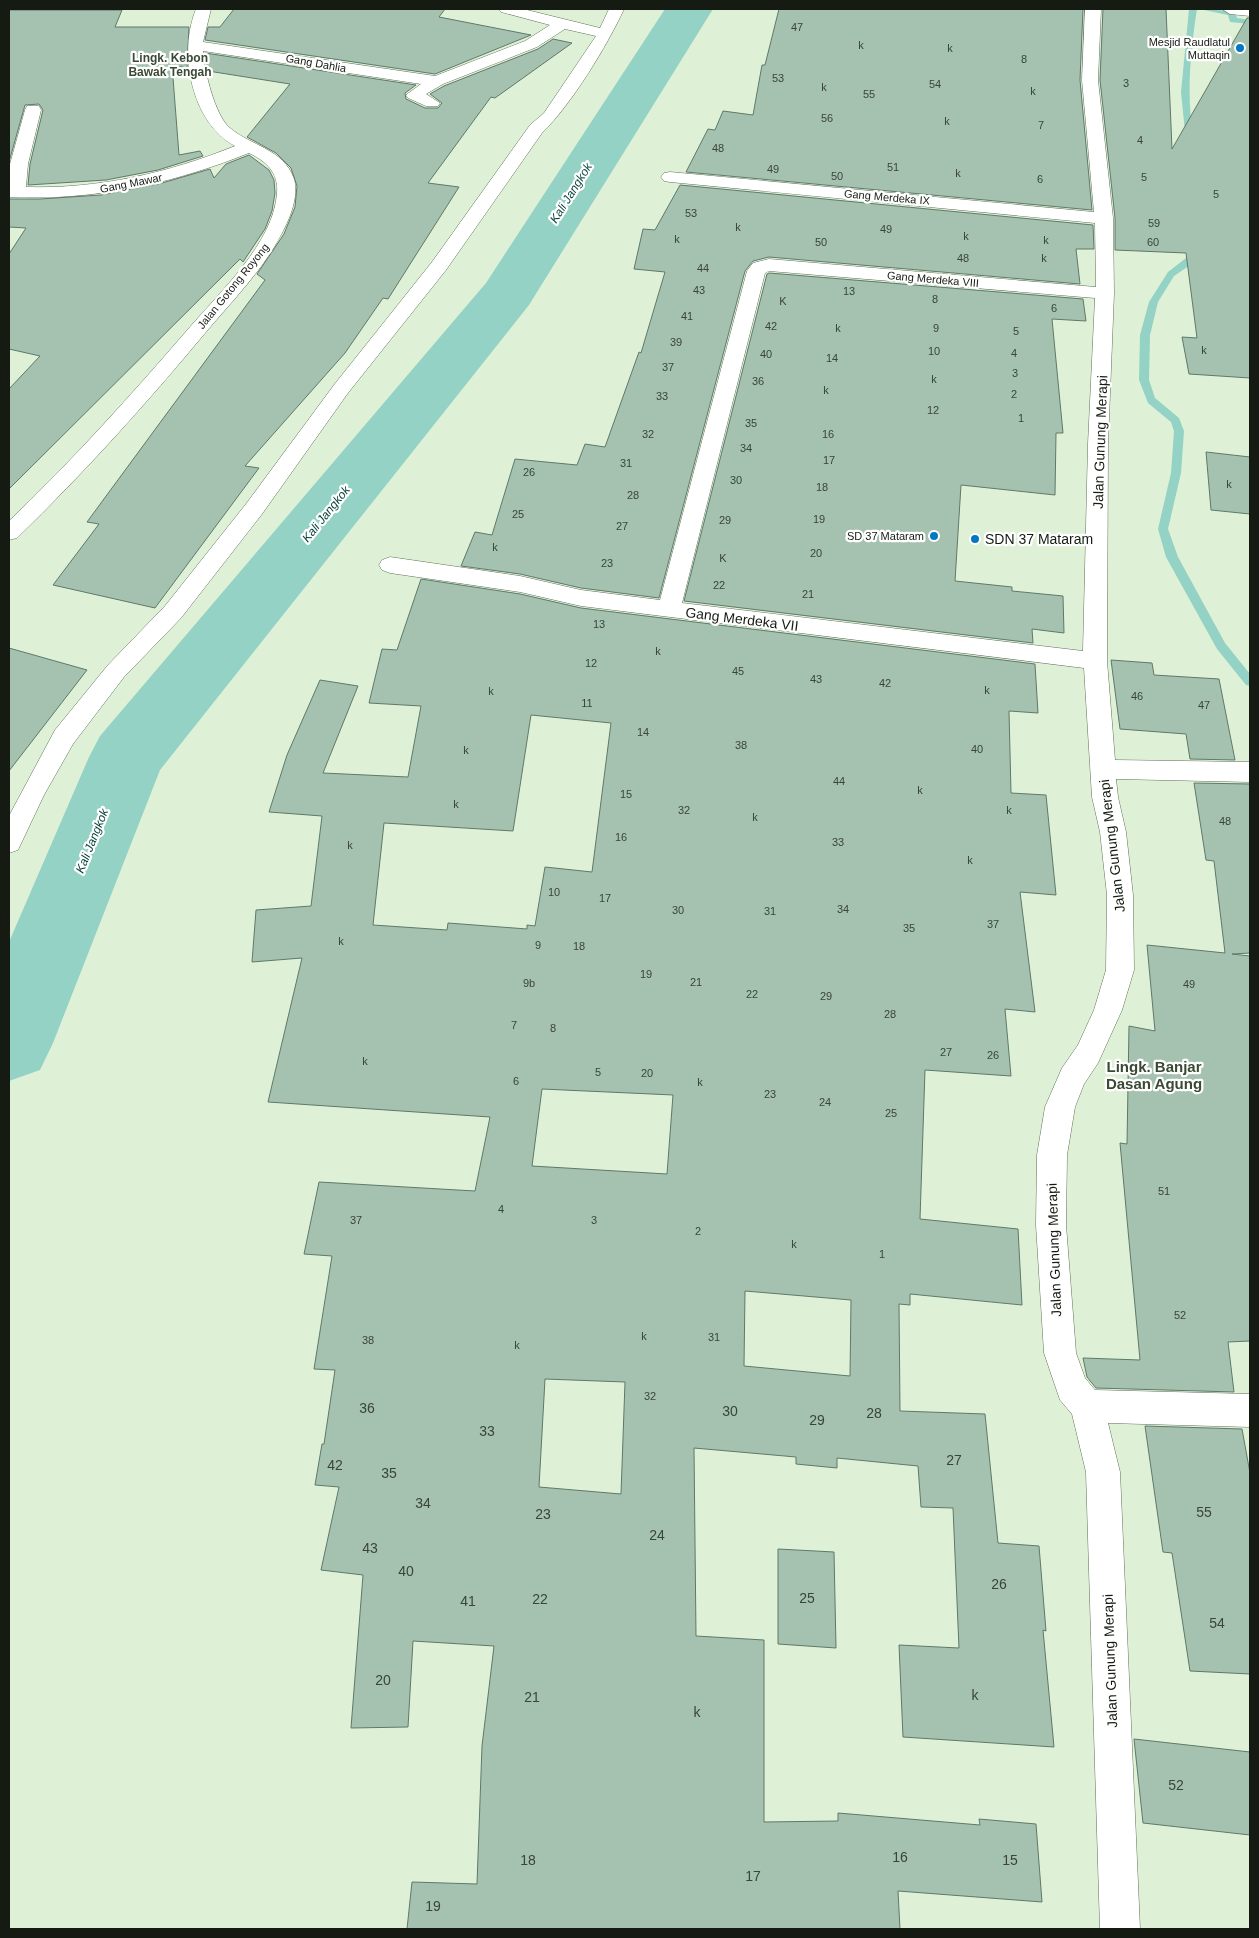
<svg xmlns="http://www.w3.org/2000/svg" width="1259" height="1938" font-family="Arial,sans-serif">
<style>
.lines{fill:none;stroke-linecap:round;stroke-linejoin:round}
.stream{fill:#93d2c5;fill-rule:evenodd}
.river{fill:#93d2c5;fill-rule:evenodd}
.building{fill:#a5c1b0;stroke:#5f7969;fill-rule:evenodd}
.street-casing{stroke:#61715a;stroke-width:1}
.street{fill:#fff;fill-rule:evenodd}
.poi-dot{fill:#0378c2;stroke:#fff;stroke-width:2}
.labels{text-anchor:middle;dominant-baseline:central;stroke-width:4.5;stroke-linejoin:round;paint-order:stroke}
.number-label{font-size:11px;fill:#39443a}
.far-poi-label{font-size:11px;fill:#151b12;stroke:#fff;text-anchor:end}
.far-street-label{font-size:11px;fill:#151b12;stroke:#fff}
.far-neighbourhood-label{font-size:12px;font-weight:bold;fill:#3a4934;stroke:#fff}
.far-water-label{font-size:12px;font-style:italic;fill:#033f37;stroke:#fff}
.street-label{font-size:14px;fill:#151b12;stroke:#fff}
.poi-label{font-size:14px;fill:#151b12;stroke:#fff;text-anchor:start}
.near-number-label{font-size:14px;fill:#39443a}
.neighbourhood-label{font-size:15px;font-weight:bold;fill:#3a4934;stroke:#fff}
</style>
<rect width="100%" height="100%" fill="#def1d6"/>
<g class="lines">
<!-- stream -->
<path class="stream" d="M 1189,9 L 1197,9 C 1190,54 1186,97 1194,142 L 1190,145 L 1186,142 L 1181,92 Z
M 1199,9 L 1235,11 L 1237,18 L 1250,20 L 1250,24 L 1230,22 L 1228,15 Z
M 1199,248 L 1207,250 L 1199,259 L 1174,276 L 1158,302 L 1150,335 L 1149,380 L 1155,398 L 1179,418 L 1184,431 L 1181,473 L 1168,529 L 1178,557 L 1225,643 L 1250,674 L 1250,686 L 1246,685 L 1217,649 L 1166,557 L 1158,529 L 1171,473 L 1174,431 L 1171,422 L 1148,403 L 1139,380 L 1140,335 L 1149,302 L 1168,272 Z"/>
<!-- river -->
<path class="river" d="M 665,9 L 713,9 L 529,305 L 160,770 L 53,1043 L 40,1070 L 9,1081 L 9,942 L 89,757 L 100,736 L 486,283 Z"/>
</g>
<!-- building -->
<path class="building" d="M 234,9 L 445,9 L 439,17 L 531,35 L 435,74 L 205,40 L 208,27 L 220,27 Z
M 779,9 L 1083,9 L 1080,80 L 1092,210 L 686,172 L 708,129 L 715,130 L 723,111 L 753,115 L 762,65 L 765,65 Z
M 1103,9 L 1166,9 L 1172,149 L 1247,18 L 1250,18 L 1250,378 L 1189,374 L 1182,337 L 1197,338 L 1186,253 L 1115,250 L 1115,218 L 1100,80 Z
M 9,10 L 122,10 L 115,27 L 189,27 L 187,68 L 172,65 L 179,155 L 200,151 L 203,156 L 158,170 L 106,180 L 28,185 L 30,164 L 43,110 L 39,104 L 25,105 L 9,162 Z
M 553,39 L 572,43 L 495,98 L 491,97 L 428,183 L 459,187 L 388,299 L 383,298 L 345,353 L 245,466 L 259,468 L 155,608 L 53,585 L 99,524 L 87,522 L 265,280 L 257,274 L 284,234 L 295,207 L 297,186 L 291,168 L 276,153 L 247,137 L 290,84 L 208,71 L 205,53 L 416,85 L 405,93 L 406,99 L 425,108 L 438,108 L 442,103 L 430,94 L 444,86 L 538,49 Z
M 249,155 L 269,170 L 274,180 L 275,193 L 272,211 L 265,229 L 243,262 L 240,259 L 9,489 L 9,389 L 40,356 L 9,349 L 9,254 L 26,228 L 9,227 L 9,199 L 40,199 L 101,195 L 162,183 L 210,169 L 214,178 L 226,164 Z
M 680,185 L 1093,225 L 1094,249 L 1076,249 L 1080,284 L 769,257 L 753,261 L 745,271 L 659,598 L 581,588 L 520,574 L 461,566 L 475,532 L 492,535 L 515,459 L 577,465 L 585,444 L 605,447 L 639,352 L 641,353 L 665,272 L 634,269 L 643,229 L 655,230 Z
M 769,273 L 1083,299 L 1086,321 L 1052,319 L 1063,433 L 1056,433 L 1055,495 L 961,485 L 955,581 L 1012,587 L 1012,591 L 1063,596 L 1064,633 L 1032,629 L 1033,643 L 684,601 L 767,274 Z
M 1206,452 L 1250,457 L 1250,514 L 1211,510 Z
M 421,579 L 520,594 L 581,608 L 1035,664 L 1038,713 L 1009,711 L 1011,793 L 1046,795 L 1056,895 L 1020,892 L 1035,1012 L 1005,1009 L 1011,1076 L 925,1070 L 920,1219 L 1018,1229 L 1022,1305 L 910,1294 L 910,1305 L 899,1304 L 900,1411 L 985,1414 L 998,1543 L 1039,1546 L 1046,1631 L 1043,1630 L 1054,1747 L 903,1737 L 899,1645 L 959,1648 L 953,1508 L 921,1507 L 918,1466 L 837,1458 L 837,1468 L 796,1464 L 796,1457 L 694,1448 L 696,1636 L 764,1640 L 764,1822 L 838,1821 L 838,1813 L 980,1825 L 979,1819 L 1036,1824 L 1042,1902 L 898,1891 L 900,1929 L 407,1929 L 412,1882 L 477,1884 L 482,1746 L 494,1646 L 413,1641 L 408,1727 L 351,1728 L 363,1575 L 321,1570 L 339,1487 L 315,1485 L 322,1444 L 324,1444 L 335,1370 L 314,1369 L 332,1256 L 304,1254 L 319,1182 L 475,1191 L 490,1117 L 268,1102 L 302,958 L 252,962 L 256,910 L 311,906 L 322,816 L 269,812 L 287,755 L 320,680 L 358,686 L 323,773 L 408,777 L 421,706 L 369,703 L 382,649 L 397,650 ZM 531,715 L 611,723 L 592,872 L 545,867 L 535,926 L 527,925 L 527,929 L 448,923 L 447,930 L 373,925 L 384,823 L 513,831 ZM 542,1089 L 673,1095 L 667,1174 L 532,1166 ZM 745,1291 L 851,1300 L 850,1376 L 744,1366 ZM 545,1379 L 625,1382 L 621,1494 L 539,1487 Z
M 9,648 L 87,670 L 9,771 Z
M 1111,660 L 1152,663 L 1154,675 L 1219,679 L 1235,760 L 1190,759 L 1186,734 L 1120,729 Z
M 1194,783 L 1250,784 L 1250,953 L 1232,954 L 1250,956 L 1250,1341 L 1228,1342 L 1234,1392 L 1096,1388 L 1087,1377 L 1083,1358 L 1140,1360 L 1120,1143 L 1127,1144 L 1129,1026 L 1155,1031 L 1147,945 L 1225,953 L 1214,861 L 1206,860 Z
M 1145,1426 L 1242,1429 L 1250,1473 L 1250,1674 L 1190,1671 L 1172,1553 L 1163,1552 Z
M 778,1549 L 834,1552 L 836,1648 L 778,1644 Z
M 1134,1739 L 1250,1752 L 1250,1835 L 1143,1823 Z"/>
<g class="lines">
<defs>
<path id="street" d="M 196,9 L 211,9 L 203,42 L 435,76 L 525,41 L 550,25 L 501,12 L 499,9 L 523,9 L 600,28 L 609,9 L 624,9 C 607,46 571,105 542,133 L 446,270 L 348,393 L 262,514 L 181,618 L 124,677 L 73,744 L 44,795 L 18,850 L 9,853 L 9,816 L 55,730 L 108,665 L 165,606 L 246,504 L 334,385 L 432,262 L 530,125 L 544,113 L 596,36 L 565,29 L 537,47 L 443,84 L 426,94 L 440,103 L 438,106 L 426,106 L 408,98 L 406,95 L 421,84 L 203,51 C 204,70 215,116 230,128 C 251,146 284,149 294,179 C 299,196 290,218 282,233 C 263,270 233,300 206,332 C 146,404 84,473 17,538 L 9,540 L 9,521 C 73,460 132,394 190,327 C 220,292 274,242 277,193 C 279,173 266,161 249,153 C 172,184 92,201 9,197 L 10,164 L 25,110 L 27,106 L 39,106 L 41,110 L 28,164 L 26,187 C 99,189 168,173 235,146 C 191,123 178,52 196,9 Z
M 1085,9 L 1101,9 L 1098,80 L 1113,218 L 1114,293 L 1108,444 L 1107,661 L 1115,760 L 1250,762 L 1250,782 L 1116,779 L 1118,797 L 1126,832 L 1133,895 L 1134,970 L 1122,1010 L 1098,1063 L 1084,1084 L 1075,1107 L 1067,1155 L 1066,1225 L 1076,1353 L 1085,1378 L 1095,1390 L 1250,1394 L 1250,1427 L 1108,1423 L 1120,1472 L 1140,1929 L 1100,1929 L 1086,1472 L 1072,1414 L 1060,1400 L 1044,1353 L 1036,1225 L 1037,1155 L 1045,1107 L 1062,1068 L 1078,1045 L 1094,1010 L 1106,970 L 1107,895 L 1100,832 L 1092,797 L 1084,668 L 581,606 L 520,592 L 390,573 L 382,570 L 379,565 L 382,560 L 390,557 L 520,576 L 581,590 L 660,600 L 747,271 L 753,263 L 769,259 L 1096,287 L 1095,223 L 670,182 L 664,181 L 661,177 L 664,173 L 670,172 L 1094,212 L 1082,80 ZM 769,271 L 1095,298 L 1088,444 L 1083,651 L 682,603 L 765,273 Z
M 1222,9 L 1250,9 L 1250,16 L 1230,14 Z"/>
</defs>
<!-- street casing -->
<use href="#street" class="street-casing"/>
<!-- street -->
<use href="#street" class="street"/>
</g>
<!-- markers -->
<g class="poi-dot">
<circle cx="1240" cy="48" r="5"/>
<circle cx="934" cy="536" r="5"/>
<circle cx="975" cy="539" r="5"/>
</g>
<g class="labels">
<!-- number labels -->
<g class="number-label">
<text x="797" y="27">47</text>
<text x="861" y="45">k</text>
<text x="950" y="48">k</text>
<text x="1024" y="59">8</text>
<text x="778" y="78">53</text>
<text x="1126" y="83">3</text>
<text x="935" y="84">54</text>
<text x="824" y="87">k</text>
<text x="1033" y="91">k</text>
<text x="869" y="94">55</text>
<text x="827" y="118">56</text>
<text x="947" y="121">k</text>
<text x="1041" y="125">7</text>
<text x="1140" y="140">4</text>
<text x="718" y="148">48</text>
<text x="893" y="167">51</text>
<text x="773" y="169">49</text>
<text x="958" y="173">k</text>
<text x="837" y="176">50</text>
<text x="1144" y="177">5</text>
<text x="1040" y="179">6</text>
<text x="1216" y="194">5</text>
<text x="691" y="213">53</text>
<text x="1154" y="223">59</text>
<text x="738" y="227">k</text>
<text x="886" y="229">49</text>
<text x="966" y="236">k</text>
<text x="677" y="239">k</text>
<text x="1046" y="240">k</text>
<text x="821" y="242">50</text>
<text x="1153" y="242">60</text>
<text x="963" y="258">48</text>
<text x="1044" y="258">k</text>
<text x="703" y="268">44</text>
<text x="699" y="290">43</text>
<text x="849" y="291">13</text>
<text x="935" y="299">8</text>
<text x="783" y="301">K</text>
<text x="1054" y="308">6</text>
<text x="687" y="316">41</text>
<text x="771" y="326">42</text>
<text x="838" y="328">k</text>
<text x="936" y="328">9</text>
<text x="1016" y="331">5</text>
<text x="676" y="342">39</text>
<text x="1204" y="350">k</text>
<text x="934" y="351">10</text>
<text x="1014" y="353">4</text>
<text x="766" y="354">40</text>
<text x="832" y="358">14</text>
<text x="668" y="367">37</text>
<text x="1015" y="373">3</text>
<text x="934" y="379">k</text>
<text x="758" y="381">36</text>
<text x="826" y="390">k</text>
<text x="1014" y="394">2</text>
<text x="662" y="396">33</text>
<text x="933" y="410">12</text>
<text x="1021" y="418">1</text>
<text x="751" y="423">35</text>
<text x="648" y="434">32</text>
<text x="828" y="434">16</text>
<text x="746" y="448">34</text>
<text x="829" y="460">17</text>
<text x="626" y="463">31</text>
<text x="529" y="472">26</text>
<text x="736" y="480">30</text>
<text x="1229" y="484">k</text>
<text x="822" y="487">18</text>
<text x="633" y="495">28</text>
<text x="518" y="514">25</text>
<text x="819" y="519">19</text>
<text x="725" y="520">29</text>
<text x="622" y="526">27</text>
<text x="495" y="547">k</text>
<text x="816" y="553">20</text>
<text x="723" y="558">K</text>
<text x="607" y="563">23</text>
<text x="719" y="585">22</text>
<text x="808" y="594">21</text>
<text x="599" y="624">13</text>
<text x="658" y="651">k</text>
<text x="591" y="663">12</text>
<text x="738" y="671">45</text>
<text x="816" y="679">43</text>
<text x="885" y="683">42</text>
<text x="987" y="690">k</text>
<text x="491" y="691">k</text>
<text x="1137" y="696">46</text>
<text x="587" y="703">11</text>
<text x="1204" y="705">47</text>
<text x="643" y="732">14</text>
<text x="741" y="745">38</text>
<text x="977" y="749">40</text>
<text x="466" y="750">k</text>
<text x="839" y="781">44</text>
<text x="920" y="790">k</text>
<text x="626" y="794">15</text>
<text x="456" y="804">k</text>
<text x="684" y="810">32</text>
<text x="1009" y="810">k</text>
<text x="755" y="817">k</text>
<text x="1225" y="821">48</text>
<text x="621" y="837">16</text>
<text x="838" y="842">33</text>
<text x="350" y="845">k</text>
<text x="970" y="860">k</text>
<text x="554" y="892">10</text>
<text x="605" y="898">17</text>
<text x="843" y="909">34</text>
<text x="678" y="910">30</text>
<text x="770" y="911">31</text>
<text x="993" y="924">37</text>
<text x="909" y="928">35</text>
<text x="341" y="941">k</text>
<text x="538" y="945">9</text>
<text x="579" y="946">18</text>
<text x="646" y="974">19</text>
<text x="696" y="982">21</text>
<text x="529" y="983">9b</text>
<text x="1189" y="984">49</text>
<text x="752" y="994">22</text>
<text x="826" y="996">29</text>
<text x="890" y="1014">28</text>
<text x="514" y="1025">7</text>
<text x="553" y="1028">8</text>
<text x="946" y="1052">27</text>
<text x="993" y="1055">26</text>
<text x="365" y="1061">k</text>
<text x="598" y="1072">5</text>
<text x="647" y="1073">20</text>
<text x="516" y="1081">6</text>
<text x="700" y="1082">k</text>
<text x="770" y="1094">23</text>
<text x="825" y="1102">24</text>
<text x="891" y="1113">25</text>
<text x="1164" y="1191">51</text>
<text x="501" y="1209">4</text>
<text x="356" y="1220">37</text>
<text x="594" y="1220">3</text>
<text x="698" y="1231">2</text>
<text x="794" y="1244">k</text>
<text x="882" y="1254">1</text>
<text x="1180" y="1315">52</text>
<text x="644" y="1336">k</text>
<text x="714" y="1337">31</text>
<text x="368" y="1340">38</text>
<text x="517" y="1345">k</text>
<text x="650" y="1396">32</text>
</g>
<!-- far-poi labels -->
<g class="far-poi-label">
<text x="1230" y="42">Mesjid Raudlatul<tspan x="1230" dy="13">Muttaqin</tspan></text>
<text x="924" y="536">SD 37 Mataram</text>
</g>
<!-- far-street labels -->
<g class="far-street-label">
<text transform="translate(316 63) rotate(10)">Gang Dahlia</text>
<text transform="translate(131 183) rotate(-11)">Gang Mawar</text>
<text transform="translate(887 197) rotate(5)">Gang Merdeka IX</text>
<text transform="translate(933 279) rotate(5)">Gang Merdeka VIII</text>
<text transform="translate(233 286) rotate(-51)">Jalan Gotong Royong</text>
</g>
<!-- far-neighbourhood labels -->
<g class="far-neighbourhood-label">
<text x="170" y="58">Lingk. Kebon<tspan x="170" dy="14">Bawak Tengah</tspan></text>
</g>
<!-- far-water labels -->
<g class="far-water-label">
<text transform="translate(571 193) rotate(-58)">Kali Jangkok</text>
<text transform="translate(326 514) rotate(-51)">Kali Jangkok</text>
<text transform="translate(92 841) rotate(-68)">Kali Jangkok</text>
</g>
<!-- street labels -->
<g class="street-label">
<text transform="translate(1100 442) rotate(-88)">Jalan Gunung Merapi</text>
<text transform="translate(742 619) rotate(7)">Gang Merdeka VII</text>
<text transform="translate(1112 846) rotate(-97)">Jalan Gunung Merapi</text>
<text transform="translate(1054 1250) rotate(-92)">Jalan Gunung Merapi</text>
<text transform="translate(1110 1661) rotate(-92)">Jalan Gunung Merapi</text>
</g>
<!-- poi labels -->
<g class="poi-label">
<text x="985" y="539">SDN 37 Mataram</text>
</g>
<!-- near-number labels -->
<g class="near-number-label">
<text x="367" y="1408">36</text>
<text x="730" y="1411">30</text>
<text x="874" y="1413">28</text>
<text x="817" y="1420">29</text>
<text x="487" y="1431">33</text>
<text x="954" y="1460">27</text>
<text x="335" y="1465">42</text>
<text x="389" y="1473">35</text>
<text x="423" y="1503">34</text>
<text x="1204" y="1512">55</text>
<text x="543" y="1514">23</text>
<text x="657" y="1535">24</text>
<text x="370" y="1548">43</text>
<text x="406" y="1571">40</text>
<text x="999" y="1584">26</text>
<text x="807" y="1598">25</text>
<text x="540" y="1599">22</text>
<text x="468" y="1601">41</text>
<text x="1217" y="1623">54</text>
<text x="383" y="1680">20</text>
<text x="975" y="1695">k</text>
<text x="532" y="1697">21</text>
<text x="697" y="1712">k</text>
<text x="1176" y="1785">52</text>
<text x="900" y="1857">16</text>
<text x="528" y="1860">18</text>
<text x="1010" y="1860">15</text>
<text x="753" y="1876">17</text>
<text x="433" y="1906">19</text>
</g>
<!-- neighbourhood labels -->
<g class="neighbourhood-label">
<text x="1154" y="1066">Lingk. Banjar<tspan x="1154" dy="17">Dasan Agung</tspan></text>
</g>
</g>
<!-- border -->
<rect width="1259" height="1938" fill="none" stroke="#151b12" stroke-width="20"/>
</svg>
